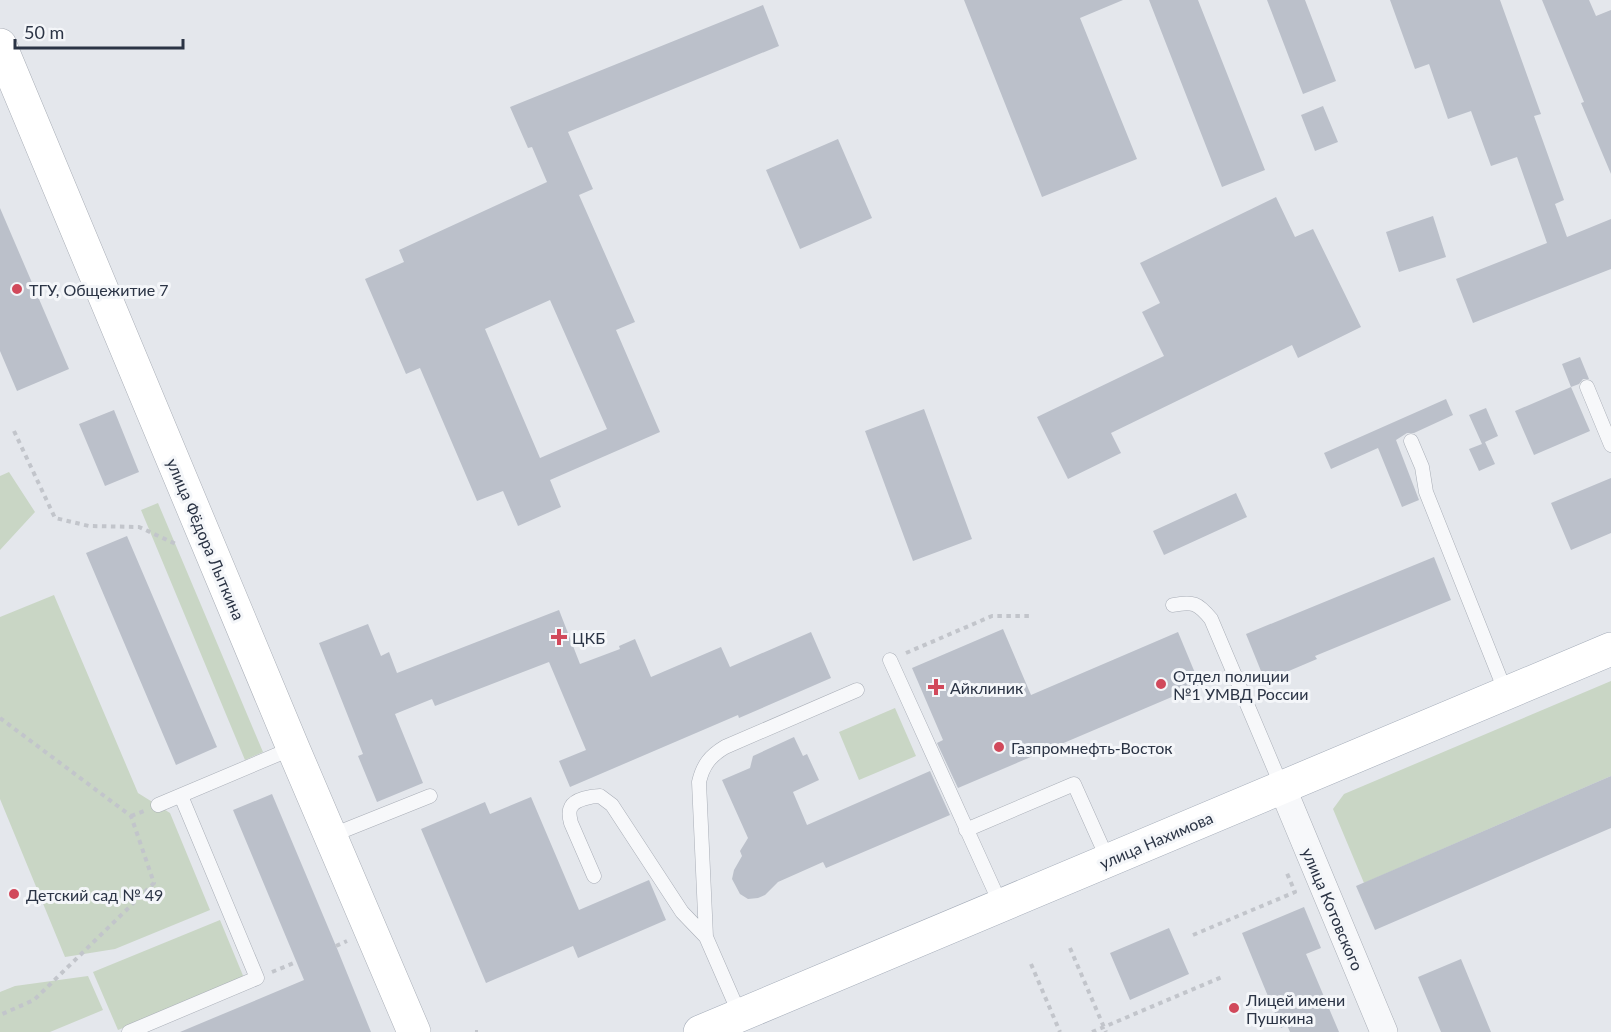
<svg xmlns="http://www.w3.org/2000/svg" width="1611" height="1032" font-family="Lato,sans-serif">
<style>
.green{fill:#c9d6c5}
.building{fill:#bbc0ca;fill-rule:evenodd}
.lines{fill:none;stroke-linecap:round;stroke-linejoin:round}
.lane-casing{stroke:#a9aeb7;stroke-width:15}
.street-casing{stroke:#a9aeb7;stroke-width:28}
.secondary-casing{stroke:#a9aeb7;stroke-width:34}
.primary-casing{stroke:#a3abb8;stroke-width:34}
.path{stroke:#c2c5cb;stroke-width:4;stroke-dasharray:4.5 4.5;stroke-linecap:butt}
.lane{stroke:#f7f8fa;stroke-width:14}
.street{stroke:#f7f8fa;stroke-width:27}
.secondary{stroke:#fff;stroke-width:33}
.primary{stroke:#fff;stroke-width:33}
.poi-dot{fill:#d1495b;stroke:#f4f6f9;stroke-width:2}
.labels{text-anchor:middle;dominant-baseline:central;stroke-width:6;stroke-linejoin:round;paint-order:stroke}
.poi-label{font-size:16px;fill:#2b3445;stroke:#f4f6f9;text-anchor:start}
.street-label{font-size:16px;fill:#2b3445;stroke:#f4f6f9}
</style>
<rect width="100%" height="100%" fill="#e4e7ec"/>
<!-- green -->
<path class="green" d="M 9,472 L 35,512 L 0,550 L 0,476 Z
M 158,503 L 263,752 L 245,760 L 141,510 Z
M 54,595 L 138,793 L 170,813 L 210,910 L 115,949 L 65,957 L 0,799 L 0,617 Z
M 1611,681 L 1611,776 L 1364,883 L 1333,809 L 1344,794 Z
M 895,708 L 916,756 L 859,780 L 839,732 Z
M 220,920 L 244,978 L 118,1030 L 93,972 Z
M 88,976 L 103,1010 L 50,1032 L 0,1032 L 0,992 L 15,986 Z"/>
<!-- building -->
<path class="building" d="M 964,0 L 1123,0 L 1080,18 L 1137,159 L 1042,197 Z
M 1149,0 L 1198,0 L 1265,170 L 1222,187 Z
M 1267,0 L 1305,0 L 1336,81 L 1303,94 Z
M 1390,0 L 1500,0 L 1541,114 L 1534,116 L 1564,200 L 1555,204 L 1567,237 L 1611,219 L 1611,269 L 1473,323 L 1456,279 L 1547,243 L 1517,157 L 1491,166 L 1471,111 L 1448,119 L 1429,64 L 1415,69 Z
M 1542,0 L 1589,0 L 1596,16 L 1611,10 L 1611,174 L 1581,103 L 1584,102 Z
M 763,5 L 779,46 L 568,132 L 593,189 L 579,195 L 635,322 L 616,330 L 660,432 L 550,480 L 561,507 L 518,526 L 503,491 L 477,501 L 420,368 L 406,374 L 365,279 L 404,262 L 399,250 L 547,182 L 532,147 L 528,148 L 510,107 ZM 550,300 L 607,429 L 540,458 L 485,329 Z
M 1323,106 L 1338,142 L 1315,151 L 1301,115 Z
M 838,139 L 872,218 L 800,249 L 766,170 Z
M 1276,197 L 1295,237 L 1313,229 L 1361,327 L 1298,358 L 1292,345 L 1111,433 L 1121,453 L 1068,479 L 1037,417 L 1164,356 L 1142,312 L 1160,303 L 1140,263 Z
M 0,208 L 69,369 L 17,391 L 0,351 Z
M 1433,216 L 1446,257 L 1399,272 L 1386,232 Z
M 1580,357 L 1589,379 L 1583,379 L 1579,384 L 1571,387 L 1562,364 Z
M 1571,387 L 1590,431 L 1534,455 L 1515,411 Z
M 1446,399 L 1453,415 L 1414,433 L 1407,433 L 1396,440 L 1419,500 L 1402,507 L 1378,448 L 1331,469 L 1324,453 Z
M 1486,408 L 1498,436 L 1485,442 L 1495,464 L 1479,471 L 1469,449 L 1482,444 L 1469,415 Z
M 924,409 L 972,539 L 913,561 L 865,431 Z
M 114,410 L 139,472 L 105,486 L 79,424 Z
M 1611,478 L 1611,533 L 1571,550 L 1551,503 Z
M 1236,493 L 1247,517 L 1164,555 L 1153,531 Z
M 127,536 L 217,747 L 176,765 L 86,553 Z
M 1434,557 L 1451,600 L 1315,656 L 1317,659 L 1265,681 L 1246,634 Z
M 559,610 L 580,664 L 620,649 L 619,646 L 635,639 L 651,677 L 721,647 L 730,667 L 811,632 L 831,678 L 739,718 L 738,715 L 570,787 L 559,761 L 586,750 L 549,662 L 435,706 L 432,699 L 395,714 L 423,783 L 377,802 L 358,756 L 363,754 L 319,643 L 368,624 L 381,656 L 389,652 L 397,673 Z
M 1003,629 L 1031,695 L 1178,632 L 1200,685 L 958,788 L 937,743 L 943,740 L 912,668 Z
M 794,737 L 803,756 L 807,754 L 819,780 L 793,792 L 807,825 L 930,771 L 950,815 L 826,868 L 823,862 L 778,882 L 765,895 L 758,898 L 748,899 L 740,894 L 732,879 L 734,870 L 742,856 L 740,851 L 748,838 L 722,780 L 750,768 L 753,756 Z
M 1611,776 L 1611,828 L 1375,930 L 1356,886 Z
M 272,794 L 336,946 L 371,1032 L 180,1032 L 304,980 L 233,810 Z
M 531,797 L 579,910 L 649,880 L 666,920 L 578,958 L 573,946 L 486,983 L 421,829 L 485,802 L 490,814 Z
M 1304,907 L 1321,948 L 1306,954 L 1339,1032 L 1290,1032 L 1287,1025 L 1281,1028 L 1242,933 Z
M 1169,928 L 1189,974 L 1130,1000 L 1110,953 Z
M 1461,959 L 1491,1032 L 1441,1032 L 1418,977 Z"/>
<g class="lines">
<defs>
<path id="lane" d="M 1587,387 L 1611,445
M 1411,441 L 1422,467 L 1426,492 L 1506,693
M 1173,605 C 1193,601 1198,603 1211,619 L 1282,787
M 890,660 L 1001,905
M 158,805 L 293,748
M 966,830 L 1074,784 L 1108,860
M 330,836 L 430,796
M 594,876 L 571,823 C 570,819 568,812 571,807 C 575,799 592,796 600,796 L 612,805 L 682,912 L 706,937 L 740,1015
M 706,937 L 699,782 C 703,765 710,756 725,747 L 857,690
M 129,1032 L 257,978 L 181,796"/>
<path id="street" d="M 1282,787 L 1384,1032"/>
<path id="secondary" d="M 0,45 L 293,748 L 414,1032"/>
<path id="primary" d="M 700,1032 L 1611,649"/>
</defs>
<!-- lane casing -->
<use href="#lane" class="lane-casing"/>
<!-- street casing -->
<use href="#street" class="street-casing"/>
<!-- secondary casing -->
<use href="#secondary" class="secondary-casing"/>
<!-- primary casing -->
<use href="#primary" class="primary-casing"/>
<!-- path -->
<path class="path" d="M 14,431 L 55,518 L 89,526 L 139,527 L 178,545
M 906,653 L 992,616 L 1030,616
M 0,718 L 131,816 L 154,883 L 34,1000 L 0,1015
M 131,816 L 144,811
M 1193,935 L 1295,892 L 1286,871
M 336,946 L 347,941
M 1070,948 L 1106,1032
M 1031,964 L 1060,1032
M 272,972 L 296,962
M 475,1032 L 478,1032
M 1092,1032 L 1222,977"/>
<!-- lane -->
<use href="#lane" class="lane"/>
<!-- street -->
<use href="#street" class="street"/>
<!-- secondary -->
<use href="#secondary" class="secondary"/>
<!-- primary -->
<use href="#primary" class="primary"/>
</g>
<!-- markers -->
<g class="poi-dot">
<circle cx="17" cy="289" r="6"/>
<path d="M556 628h6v6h6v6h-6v6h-6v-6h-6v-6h6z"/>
<circle cx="1161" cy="684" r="6"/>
<path d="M933 678h6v6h6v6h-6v6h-6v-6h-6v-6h6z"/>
<circle cx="999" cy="747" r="6"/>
<circle cx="14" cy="894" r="6"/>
<circle cx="1234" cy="1008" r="6"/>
</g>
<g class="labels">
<!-- poi labels -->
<g class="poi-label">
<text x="29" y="289">ТГУ, Общежитие 7</text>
<text x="572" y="637">ЦКБ</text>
<text x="1173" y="675">Отдел полиции<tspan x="1173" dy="18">№1 УМВД России</tspan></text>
<text x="950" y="687">Айклиник</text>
<text x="1011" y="747">Газпромнефть-Восток</text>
<text x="26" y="894">Детский сад № 49</text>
<text x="1246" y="999">Лицей имени<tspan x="1246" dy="18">Пушкина</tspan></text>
</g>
<!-- street labels -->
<g class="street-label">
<text transform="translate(206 539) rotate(67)">улица Фёдора Лыткина</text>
<text transform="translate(1156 840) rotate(-23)">улица Нахимова</text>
<text transform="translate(1333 909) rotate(67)">улица Котовского</text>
</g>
</g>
<!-- scale -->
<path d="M15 39v9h168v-9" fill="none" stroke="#2b3445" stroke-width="3"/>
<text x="24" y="39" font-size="18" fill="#2b3445" stroke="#f4f6f9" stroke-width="4.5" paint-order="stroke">50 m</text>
</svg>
